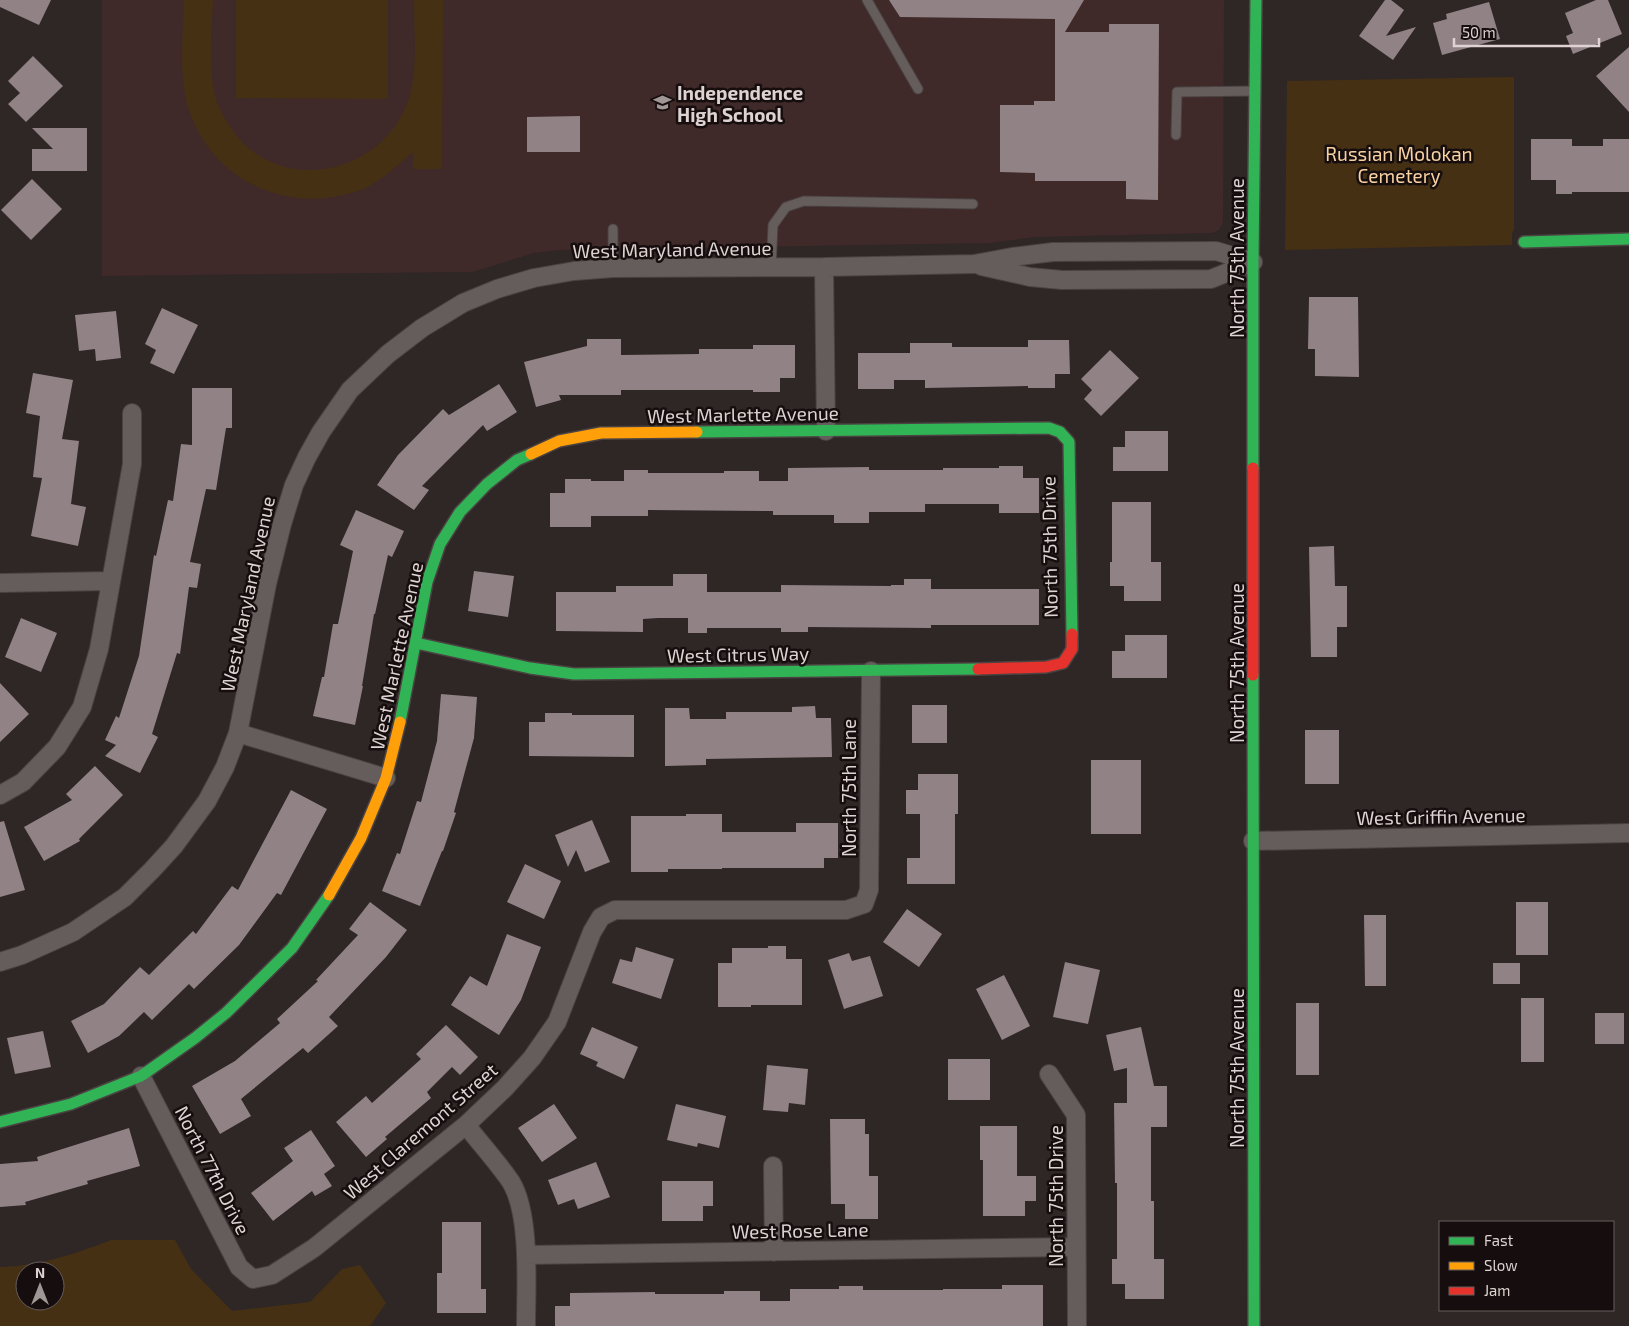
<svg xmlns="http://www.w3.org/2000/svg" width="1629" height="1326" font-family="'Exo 2',sans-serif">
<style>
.built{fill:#3f2929}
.green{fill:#453014;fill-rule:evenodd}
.building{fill:#918286}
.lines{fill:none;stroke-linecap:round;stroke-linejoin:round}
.lane-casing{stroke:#4b4242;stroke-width:11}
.street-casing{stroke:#4b4242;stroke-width:20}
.fast-casing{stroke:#4b4242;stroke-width:14}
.slow-casing{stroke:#4b4242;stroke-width:14}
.jam-casing{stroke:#4b4242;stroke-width:14}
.lane{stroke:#655d5c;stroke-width:9}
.street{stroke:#655d5c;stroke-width:18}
.fast{stroke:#30b455;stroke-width:11}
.slow{stroke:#ff9f0a;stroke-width:11}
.jam{stroke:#e5322d;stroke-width:11}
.labels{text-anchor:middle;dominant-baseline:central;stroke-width:5;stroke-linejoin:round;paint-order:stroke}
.poi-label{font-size:19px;font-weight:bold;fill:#ded2d2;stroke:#160e0e;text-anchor:start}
.park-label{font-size:19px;fill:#f8d1a1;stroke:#160e0e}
.street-label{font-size:19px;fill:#ded2d2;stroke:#160e0e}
</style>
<rect width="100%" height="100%" fill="#2f2626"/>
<!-- built -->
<path class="built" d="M 102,0 L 1224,0 L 1223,223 L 1219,230 L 1212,233 L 1035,237 L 990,243 L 560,250 L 534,253 L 473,272 L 102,276 Z"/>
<!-- green -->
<path class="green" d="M 184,0 L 213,0 C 212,32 206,80 220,109 C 228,125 238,140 252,151 C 307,192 389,163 409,98 C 418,69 414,30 414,0 L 443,0 L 442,169 L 413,169 L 413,152 C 395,167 380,183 358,191 C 288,215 212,181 189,110 C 178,76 183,35 184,0 Z
M 236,0 L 388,0 L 388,99 L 236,98 Z
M 1514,77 L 1514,230 L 1512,233 L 1512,245 L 1285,250 L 1287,81 Z
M 111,1240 L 175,1240 L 191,1269 L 232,1311 L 310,1302 L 342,1269 L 360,1265 L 386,1303 L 370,1326 L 0,1326 L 0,1267 C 39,1266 75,1254 111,1240 ZM 25,1271 L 55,1271 L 55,1301 L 25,1301 Z"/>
<!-- building -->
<path class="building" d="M 0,0 L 51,0 L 39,25 L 0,7 Z
M 889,0 L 1084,0 L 1065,32 L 1109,32 L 1109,24 L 1159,24 L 1158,200 L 1126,199 L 1126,181 L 1035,181 L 1035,173 L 1000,172 L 1000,105 L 1034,105 L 1034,101 L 1055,101 L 1055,19 L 900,17 Z
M 1385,0 L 1391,0 L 1404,10 L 1386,36 L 1416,27 L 1393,60 L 1359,36 Z
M 1596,0 L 1608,0 L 1622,34 L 1573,54 L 1566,36 L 1573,33 L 1565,13 Z
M 1489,2 L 1500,39 L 1442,55 L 1433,23 L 1447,19 L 1446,14 Z
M 1629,47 L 1629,112 L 1596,76 Z
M 33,56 L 63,86 L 26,122 L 8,104 L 20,93 L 8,81 Z
M 580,116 L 580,152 L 527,152 L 527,117 Z
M 32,128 L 87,128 L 87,171 L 32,171 L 32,149 L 53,149 Z
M 1531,139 L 1572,139 L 1572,146 L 1603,146 L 1603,139 L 1629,139 L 1629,192 L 1572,192 L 1572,194 L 1556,194 L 1556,180 L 1531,180 Z
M 32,179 L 62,209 L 31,240 L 1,210 Z
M 1309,297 L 1358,297 L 1359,377 L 1315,376 L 1315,349 L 1308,349 Z
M 162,308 L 198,325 L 174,374 L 150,363 L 156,350 L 145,344 Z
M 116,311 L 121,358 L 96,361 L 95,349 L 79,351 L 75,315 Z
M 587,339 L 621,339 L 621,355 L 699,354 L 699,349 L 753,349 L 753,345 L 795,345 L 795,378 L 780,378 L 780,392 L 753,392 L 753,390 L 621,390 L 621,395 L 559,395 L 561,400 L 536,407 L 524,362 L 587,346 Z
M 1028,340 L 1069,340 L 1070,374 L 1055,374 L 1055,388 L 1028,388 L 1028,386 L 925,388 L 925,380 L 894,380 L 894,389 L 858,389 L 858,353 L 910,353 L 910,343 L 952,343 L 952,347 L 1028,347 Z
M 1110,350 L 1139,378 L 1101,416 L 1084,399 L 1092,390 L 1081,379 Z
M 33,373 L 73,380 L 62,439 L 79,441 L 71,504 L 86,507 L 78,546 L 31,536 L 42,478 L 33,477 L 40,416 L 26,413 Z
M 499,384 L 517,412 L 487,431 L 483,425 L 422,486 L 429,490 L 414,510 L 377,485 L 398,455 L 443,409 L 449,415 Z
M 192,388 L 232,388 L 232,428 L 226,428 L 216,490 L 206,489 L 190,562 L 201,564 L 197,588 L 189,587 L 180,654 L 177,653 L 152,734 L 158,737 L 140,773 L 105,756 L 116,745 L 105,740 L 116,716 L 119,718 L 139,656 L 154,555 L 156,556 L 168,500 L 173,501 L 181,444 L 192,445 Z
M 1125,431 L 1168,431 L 1168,471 L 1113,471 L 1113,447 L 1125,447 Z
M 999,466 L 1023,466 L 1023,478 L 1039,478 L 1039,513 L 999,513 L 999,504 L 925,504 L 925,512 L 869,512 L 869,523 L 834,523 L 834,515 L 773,515 L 773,511 L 648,510 L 648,516 L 591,516 L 591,527 L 550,527 L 550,493 L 565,493 L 565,479 L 591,479 L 591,481 L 624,481 L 624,470 L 648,470 L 648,473 L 724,473 L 724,471 L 759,471 L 759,481 L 788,481 L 788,468 L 869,467 L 869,470 L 943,470 L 943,468 L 999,468 Z
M 1112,502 L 1151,502 L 1151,562 L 1161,562 L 1161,601 L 1124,601 L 1124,586 L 1110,586 L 1110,562 L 1112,562 Z
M 356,510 L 404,531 L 392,557 L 388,555 L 375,614 L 374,614 L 362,686 L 363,686 L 355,725 L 313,716 L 322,677 L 324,677 L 333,624 L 338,624 L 353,551 L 340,545 Z
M 1334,546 L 1335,586 L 1347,586 L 1347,627 L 1337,627 L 1337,657 L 1311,657 L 1309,547 Z
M 474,571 L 514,576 L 508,617 L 468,611 Z
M 673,574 L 707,574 L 707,592 L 781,592 L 781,585 L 891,586 L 891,585 L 904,585 L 904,579 L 931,579 L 931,589 L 1039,589 L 1039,625 L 931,625 L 931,628 L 808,627 L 808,632 L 781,632 L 781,628 L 707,628 L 707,633 L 688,633 L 688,618 L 658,618 L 643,619 L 643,632 L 556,631 L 556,592 L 616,592 L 616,586 L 673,586 Z
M 21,618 L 57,633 L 41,672 L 5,657 Z
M 1125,635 L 1167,635 L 1167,678 L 1112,678 L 1112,651 L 1125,651 Z
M 0,683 L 29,714 L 0,742 Z
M 441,694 L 477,697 L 474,738 L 454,812 L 456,813 L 443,851 L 442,851 L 420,906 L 382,891 L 397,853 L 400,854 L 417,801 L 421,802 L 437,741 Z
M 912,705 L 947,705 L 947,743 L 912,743 Z
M 815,706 L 816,718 L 831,718 L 832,757 L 706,759 L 706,765 L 665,766 L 665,708 L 689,708 L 690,719 L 726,719 L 726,712 L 792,712 L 792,707 Z
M 545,713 L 572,713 L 572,715 L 634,715 L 634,757 L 529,756 L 529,722 L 545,722 Z
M 1305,730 L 1339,730 L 1339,784 L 1305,784 Z
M 1091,760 L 1141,760 L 1141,834 L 1091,834 Z
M 95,766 L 123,795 L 79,839 L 80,841 L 44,861 L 24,827 L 72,800 L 66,794 Z
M 918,774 L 958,774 L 958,814 L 955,814 L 955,884 L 907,884 L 907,858 L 920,858 L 920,814 L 906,814 L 906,790 L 918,790 Z
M 291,790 L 327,809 L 281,895 L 277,893 L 239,945 L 194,989 L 189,984 L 152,1020 L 144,1012 L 119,1036 L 88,1053 L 71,1021 L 104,1004 L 140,967 L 149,975 L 193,931 L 196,934 L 232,886 L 238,890 Z
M 686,814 L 722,814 L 722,832 L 796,832 L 796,823 L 838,823 L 838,858 L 824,858 L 824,868 L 722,868 L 722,869 L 668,869 L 668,872 L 631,872 L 631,816 L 686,816 Z
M 592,820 L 610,862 L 585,872 L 576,850 L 568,867 L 555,835 Z
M 4,821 L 25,890 L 0,897 L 0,822 Z
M 525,864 L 561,881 L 544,919 L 507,902 Z
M 370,902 L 407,930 L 386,957 L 329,1017 L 338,1026 L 308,1053 L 303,1048 L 241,1099 L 251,1116 L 220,1134 L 192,1086 L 235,1061 L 280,1023 L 277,1019 L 318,981 L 316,980 L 358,935 L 349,929 Z
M 1516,902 L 1548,902 L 1548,955 L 1516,955 Z
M 907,909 L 942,934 L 919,967 L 883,942 Z
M 1364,915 L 1386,915 L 1386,986 L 1365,986 Z
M 507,934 L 541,947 L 521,1000 L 499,1035 L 451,1005 L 470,976 L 487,986 Z
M 768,946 L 786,946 L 786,959 L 802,959 L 802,1005 L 751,1005 L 751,1007 L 718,1007 L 718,963 L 732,963 L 732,948 L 768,948 Z
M 636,947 L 674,959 L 661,999 L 612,983 L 620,959 L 632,962 Z
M 849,953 L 852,961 L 870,956 L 883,996 L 844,1009 L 828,960 Z
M 1065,962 L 1100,970 L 1088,1024 L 1053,1017 Z
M 1493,963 L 1520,963 L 1520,984 L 1493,984 Z
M 1004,975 L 1030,1026 L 1002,1040 L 976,989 Z
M 1521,998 L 1544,998 L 1544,1062 L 1521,1062 Z
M 1296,1003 L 1319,1003 L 1319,1075 L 1296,1075 Z
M 1595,1013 L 1624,1013 L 1624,1044 L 1595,1044 Z
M 446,1025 L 478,1057 L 460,1075 L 452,1067 L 427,1092 L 431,1098 L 385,1137 L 387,1139 L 366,1157 L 336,1122 L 366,1096 L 372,1103 L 421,1059 L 416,1054 Z
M 592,1027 L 638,1047 L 624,1079 L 596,1066 L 598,1062 L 580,1054 Z
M 1141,1027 L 1154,1086 L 1167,1086 L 1167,1127 L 1151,1127 L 1151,1201 L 1154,1201 L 1154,1259 L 1164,1259 L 1164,1299 L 1125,1299 L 1125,1284 L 1112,1284 L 1112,1259 L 1117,1259 L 1117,1183 L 1115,1183 L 1114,1103 L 1127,1103 L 1127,1068 L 1114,1071 L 1106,1035 Z
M 43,1031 L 51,1067 L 15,1074 L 7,1038 Z
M 948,1059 L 990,1059 L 990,1100 L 948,1100 Z
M 767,1065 L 808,1069 L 805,1105 L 789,1103 L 788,1112 L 763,1110 Z
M 554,1104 L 577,1138 L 542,1162 L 518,1128 Z
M 676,1104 L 726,1116 L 719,1148 L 698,1143 L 697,1147 L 667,1140 Z
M 830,1119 L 865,1119 L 865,1134 L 869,1134 L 869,1176 L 878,1176 L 878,1219 L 845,1219 L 845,1204 L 831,1204 Z
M 980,1126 L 1017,1126 L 1017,1176 L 1036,1176 L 1036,1201 L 1025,1201 L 1025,1216 L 983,1216 L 983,1160 L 980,1160 Z
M 129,1128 L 140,1166 L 87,1181 L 88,1184 L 25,1202 L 26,1205 L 0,1207 L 0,1164 L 38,1161 L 37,1157 Z
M 311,1130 L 335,1166 L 324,1174 L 332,1186 L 315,1196 L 312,1191 L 273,1221 L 251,1193 L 293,1161 L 284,1148 Z
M 596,1162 L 610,1197 L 578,1209 L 574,1199 L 558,1205 L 548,1180 Z
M 662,1181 L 713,1181 L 713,1206 L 703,1206 L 703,1221 L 662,1221 Z
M 442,1222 L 481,1222 L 481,1289 L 486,1289 L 486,1313 L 437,1313 L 437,1273 L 442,1273 Z
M 1002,1285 L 1043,1285 L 1043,1326 L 555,1326 L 555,1306 L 570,1306 L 570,1293 L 655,1292 L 655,1294 L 724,1294 L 724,1291 L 760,1291 L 760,1301 L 790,1301 L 790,1289 L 839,1289 L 839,1286 L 863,1286 L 863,1290 L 943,1290 L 943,1289 L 1002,1289 Z"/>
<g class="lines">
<defs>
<path id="lane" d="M 867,0 L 918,89
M 1176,135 L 1177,92 L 1255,91
M 613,229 L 613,268
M 771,268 L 773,225 L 786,207 L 804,201 L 973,204"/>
<path id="street" d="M 981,266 L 1030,277 L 1062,280 L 1211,279 L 1253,262
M 824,267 L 826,431
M 0,583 L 110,581
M 238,733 L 386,778
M 0,795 L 23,782 L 57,747 L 82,707 L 99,649 L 132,464 L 132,413
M 1253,841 L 1629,833
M 0,962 L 22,955 L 73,932 L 125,897 L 152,870 L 174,846 L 207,801 L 225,767 L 238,733 L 267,584 L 282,524 L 294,485 L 307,457 L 321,432 L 350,390 L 388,354 L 422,328 L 463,303 L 497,289 L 534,278 L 574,271 L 613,268 L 824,267 L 974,264 L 1012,257 L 1053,252 L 1216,251 L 1253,262
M 1049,1074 L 1076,1115 L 1077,1326
M 141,1076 L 239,1267 L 253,1279 L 272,1275 L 314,1248 L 466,1125 L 505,1088 L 532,1058 L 557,1022 L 592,932 L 601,917 L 615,910 L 846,910 L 864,904 L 869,890 L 871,671
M 466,1125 C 480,1143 499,1164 511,1182 C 531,1215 526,1288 526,1326
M 773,1166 L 774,1252
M 526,1255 L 1076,1247"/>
<path id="fast" d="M 1524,242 L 1629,239
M 697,432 L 1049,428 L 1060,432 L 1069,442 L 1072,634
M 1253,468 L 1253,262 L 1256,0
M 416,643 L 530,668 L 574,674 L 978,669
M 1253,675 L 1254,1326
M 400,722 L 427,582 L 440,544 L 460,512 L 487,484 L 517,460 L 531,454
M 0,1122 L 71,1104 L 141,1076 L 195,1038 L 226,1013 L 292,948 L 329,895"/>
<path id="slow" d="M 531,454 L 559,441 L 601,433 L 697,432
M 329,895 L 361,838 L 386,778 L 400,722"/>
<path id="jam" d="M 1253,468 L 1253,675
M 978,669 L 1046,667 L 1063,663 L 1072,649 L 1072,634"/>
</defs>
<!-- lane casing -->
<use href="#lane" class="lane-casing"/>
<!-- street casing -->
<use href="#street" class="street-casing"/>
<!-- fast casing -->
<use href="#fast" class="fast-casing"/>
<!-- slow casing -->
<use href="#slow" class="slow-casing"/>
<!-- jam casing -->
<use href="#jam" class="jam-casing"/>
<!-- lane -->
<use href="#lane" class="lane"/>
<!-- street -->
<use href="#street" class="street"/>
<!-- fast -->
<use href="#fast" class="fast"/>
<!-- slow -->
<use href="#slow" class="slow"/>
<!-- jam -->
<use href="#jam" class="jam"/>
</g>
<!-- icons -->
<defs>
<symbol id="school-bare" viewBox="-9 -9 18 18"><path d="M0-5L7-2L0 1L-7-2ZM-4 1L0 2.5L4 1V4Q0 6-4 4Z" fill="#a19696" stroke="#160e0e" stroke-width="2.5" paint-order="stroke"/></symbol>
</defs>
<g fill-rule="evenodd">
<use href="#school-bare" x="650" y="90" width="25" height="25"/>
</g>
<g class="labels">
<!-- poi labels -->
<g class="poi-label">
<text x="677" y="92">Independence<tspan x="677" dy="22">High School</tspan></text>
</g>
<!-- park labels -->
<g class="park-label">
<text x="1399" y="153">Russian Molokan<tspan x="1399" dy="22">Cemetery</tspan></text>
</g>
<!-- street labels -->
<g class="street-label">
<text transform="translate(672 249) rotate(-1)">West Maryland Avenue</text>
<text transform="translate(1236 258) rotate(-90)">North 75th Avenue</text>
<text transform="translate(743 414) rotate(-1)">West Marlette Avenue</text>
<text transform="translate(1049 547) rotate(-91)">North 75th Drive</text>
<text transform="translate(247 594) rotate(-78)">West Maryland Avenue</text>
<text transform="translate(738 654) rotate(-1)">West Citrus Way</text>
<text transform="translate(396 656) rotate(-78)">West Marlette Avenue</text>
<text transform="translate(1236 663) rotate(-90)">North 75th Avenue</text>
<text transform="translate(848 788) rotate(-90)">North 75th Lane</text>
<text transform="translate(1441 816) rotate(-1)">West Griffin Avenue</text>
<text transform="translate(1236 1068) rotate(-90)">North 75th Avenue</text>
<text transform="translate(420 1131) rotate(-41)">West Claremont Street</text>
<text transform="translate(213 1170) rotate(63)">North 77th Drive</text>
<text transform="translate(1055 1196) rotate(-90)">North 75th Drive</text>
<text transform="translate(800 1230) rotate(-1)">West Rose Lane</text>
</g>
</g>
<!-- legend -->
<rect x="1439" y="1221" width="175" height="90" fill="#160e0e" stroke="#665c5c"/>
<rect x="1449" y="1237" width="25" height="8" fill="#30b455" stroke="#665c5c"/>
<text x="1484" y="1246" font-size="15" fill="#ded2d2">Fast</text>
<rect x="1449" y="1262" width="25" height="8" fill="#ff9f0a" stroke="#665c5c"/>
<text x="1484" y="1271" font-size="15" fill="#ded2d2">Slow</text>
<rect x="1449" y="1287" width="25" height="8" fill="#e5322d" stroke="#665c5c"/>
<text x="1484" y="1296" font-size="15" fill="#ded2d2">Jam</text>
<!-- north arrow -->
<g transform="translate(40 1286)"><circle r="24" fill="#160e0e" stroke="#665c5c"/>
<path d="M0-4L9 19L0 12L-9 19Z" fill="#a19696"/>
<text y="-8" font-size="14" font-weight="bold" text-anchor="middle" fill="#ded2d2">N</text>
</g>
<!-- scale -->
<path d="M1454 38v8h145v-8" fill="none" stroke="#ded2d2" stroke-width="2.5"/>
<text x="1462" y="38" font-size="15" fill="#ded2d2" stroke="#160e0e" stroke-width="4" paint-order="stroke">50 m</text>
</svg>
